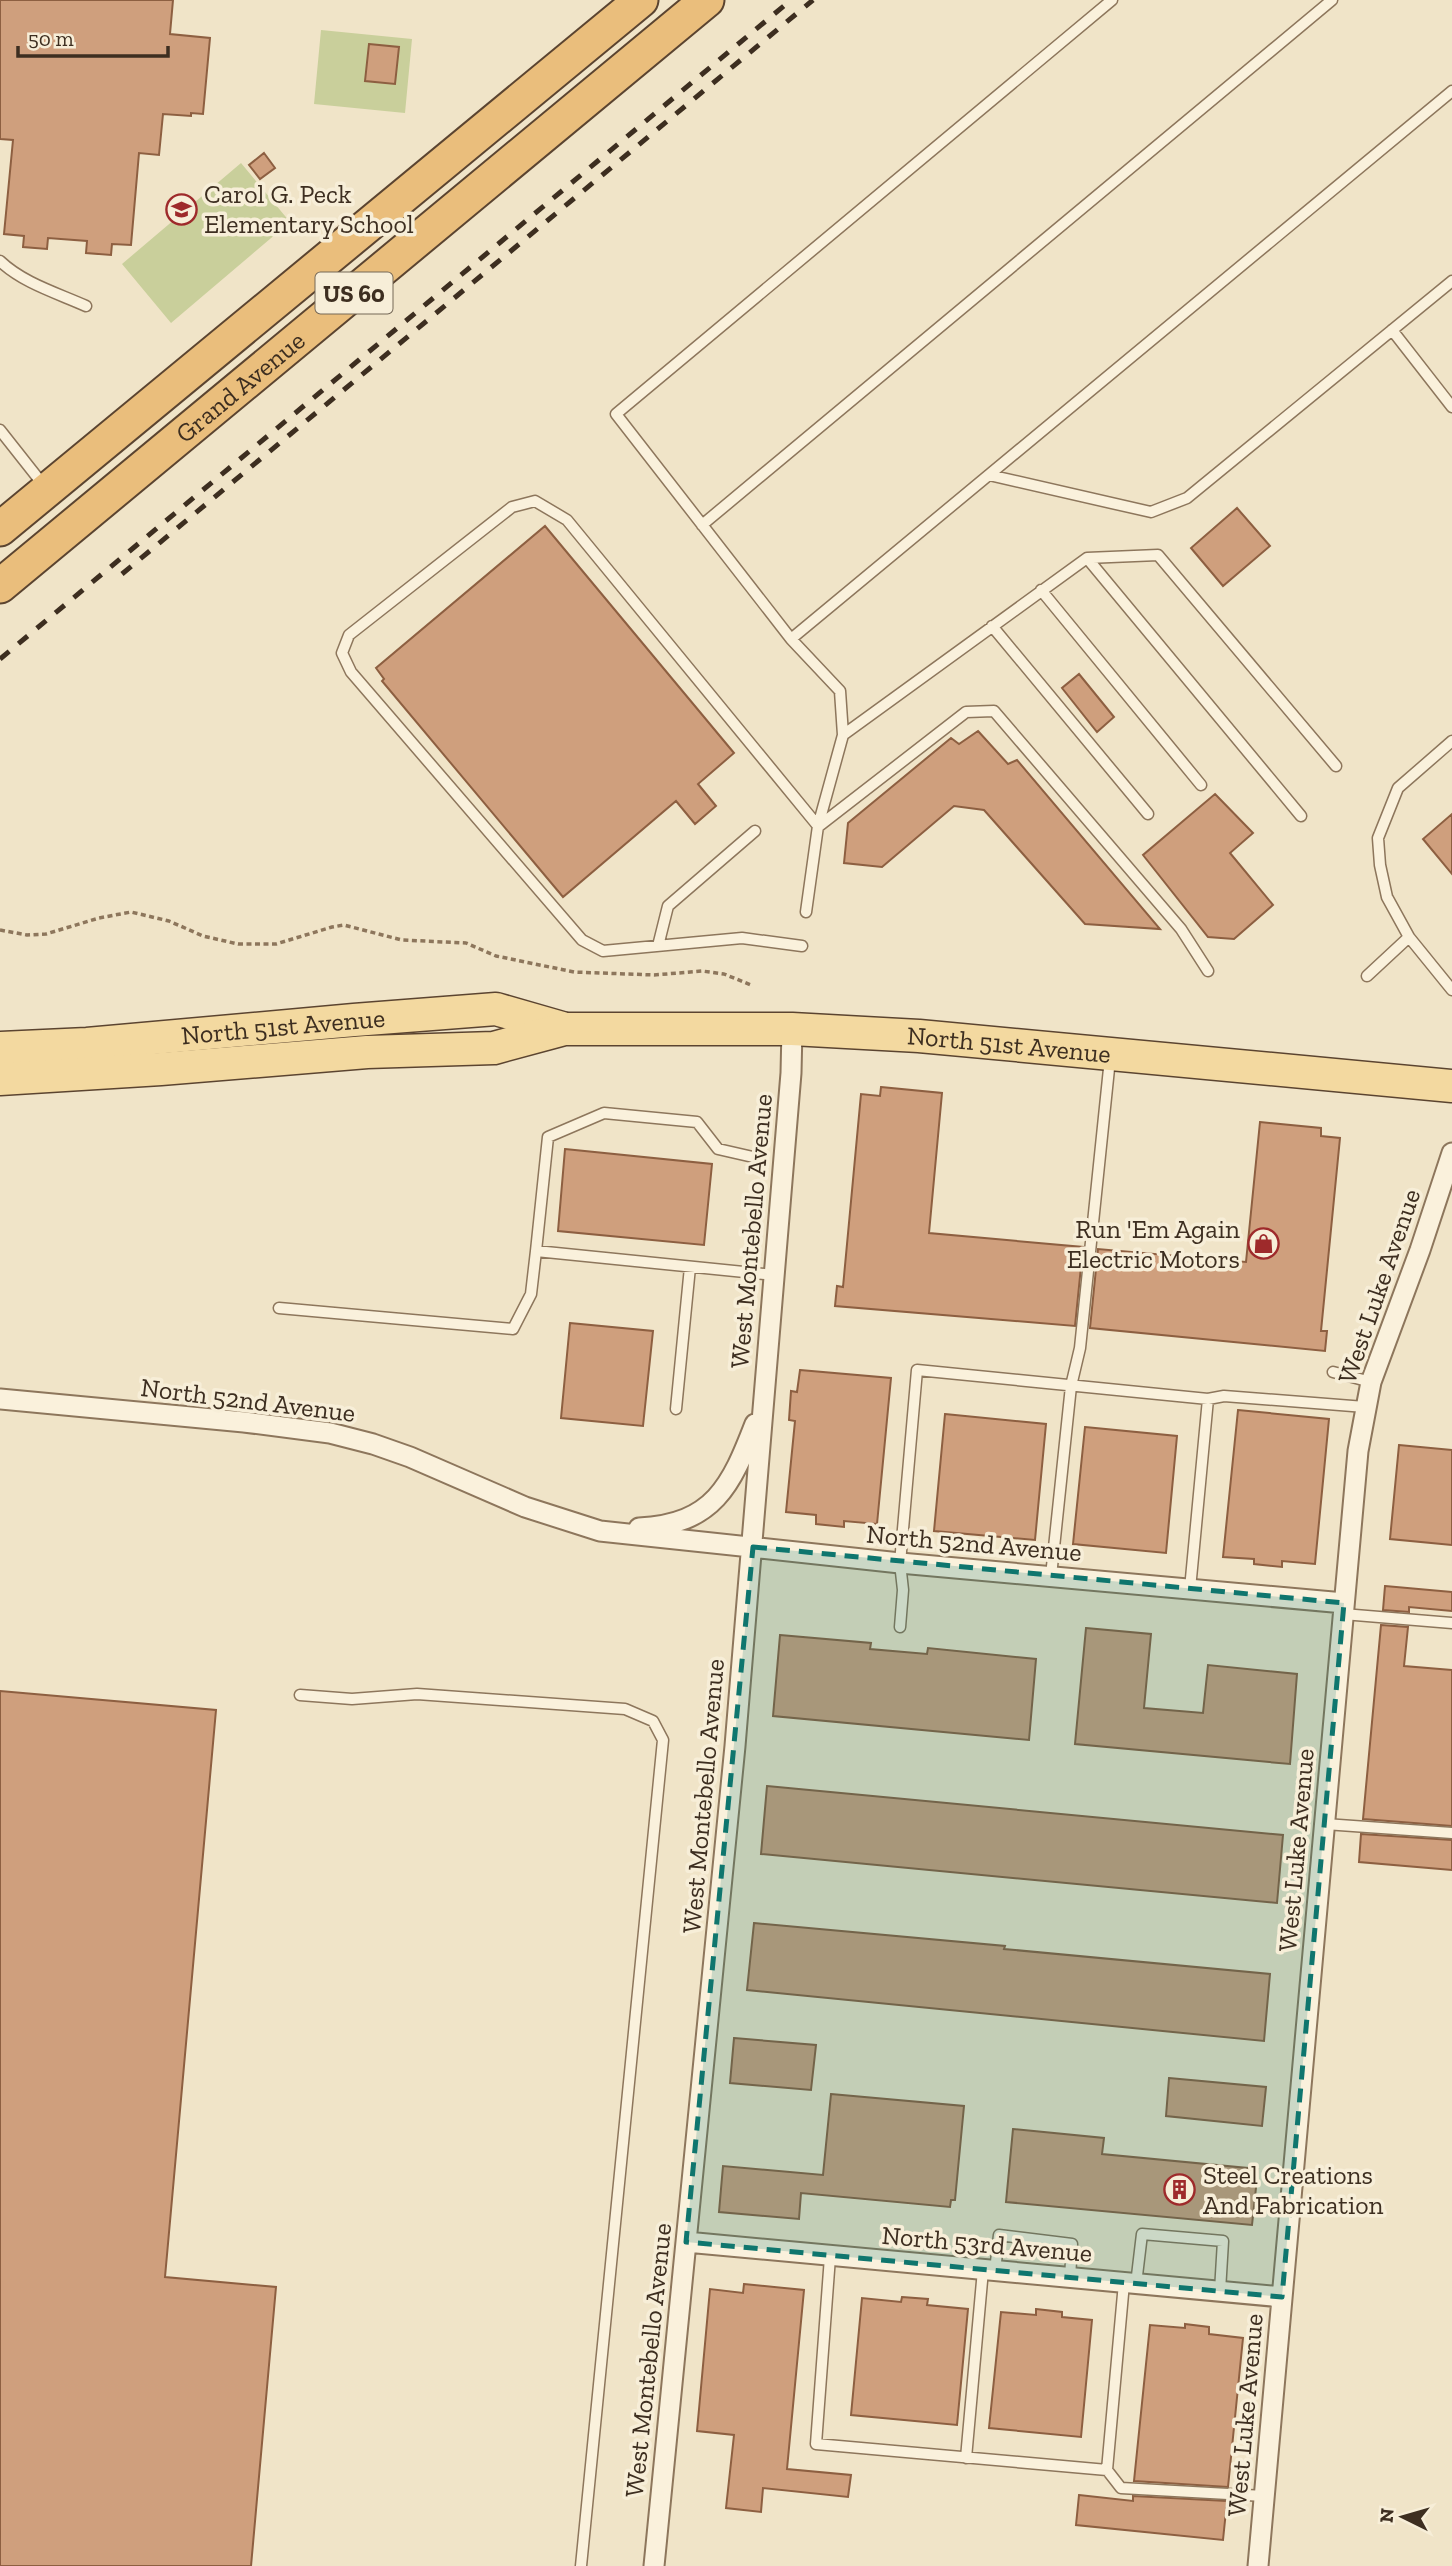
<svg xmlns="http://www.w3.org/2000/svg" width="1452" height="2566" font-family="'Zilla Slab',serif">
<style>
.green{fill:#c9cf9b}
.building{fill:#cf9f7d;stroke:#8d5f41;stroke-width:2}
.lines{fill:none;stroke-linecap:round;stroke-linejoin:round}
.service-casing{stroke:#8d765c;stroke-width:13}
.minor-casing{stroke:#8d765c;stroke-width:23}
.primary-casing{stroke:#5b4430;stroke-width:35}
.trunk-casing{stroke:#5b4430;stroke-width:37}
.path{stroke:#8d765c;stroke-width:3.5;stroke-dasharray:5 3.5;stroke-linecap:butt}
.service{stroke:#faf1dc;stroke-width:10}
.minor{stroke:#faf1dc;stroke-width:19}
.primary{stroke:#f3d9a0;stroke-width:32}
.trunk{stroke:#eabe7c;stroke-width:33}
.rail{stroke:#3d2e20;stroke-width:5;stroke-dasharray:12 12;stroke-linecap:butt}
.marked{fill:#0f766e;fill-opacity:0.2;stroke:#0f766e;stroke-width:5;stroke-dasharray:14 9;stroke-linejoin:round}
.labels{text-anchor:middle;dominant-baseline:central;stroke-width:7;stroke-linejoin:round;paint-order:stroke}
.shield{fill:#f7eed8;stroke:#756857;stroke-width:2}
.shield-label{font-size:24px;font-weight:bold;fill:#3d2e20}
.poi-label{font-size:26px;fill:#3d2e20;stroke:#f7eed8;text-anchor:start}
.street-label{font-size:26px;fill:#3d2e20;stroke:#f7eed8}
</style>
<rect width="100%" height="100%" fill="#f0e4c8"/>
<!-- green -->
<path class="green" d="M 321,30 L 412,39 L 405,113 L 314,104 Z
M 241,163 L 290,222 L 171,323 L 122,264 Z"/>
<!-- building -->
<path class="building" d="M 0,0 L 173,0 L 170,34 L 210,38 L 203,114 L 191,113 L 191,116 L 163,114 L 159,155 L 139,153 L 131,245 L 112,244 L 111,255 L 86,253 L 87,241 L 48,238 L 47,249 L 23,247 L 24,236 L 4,234 L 13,140 L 0,139 Z
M 369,44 L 399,47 L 395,84 L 365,81 Z
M 264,153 L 275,168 L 260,179 L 249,165 Z
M 1237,508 L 1270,546 L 1223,586 L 1191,548 Z
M 545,526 L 734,753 L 698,784 L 716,806 L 695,824 L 676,801 L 563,897 L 382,681 L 384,679 L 376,668 Z
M 1079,674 L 1114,717 L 1097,732 L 1062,688 Z
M 978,731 L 1008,764 L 1017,760 L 1160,929 L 1085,924 L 984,810 L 954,806 L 882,867 L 844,863 L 848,823 L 951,738 L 959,744 Z
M 1215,794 L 1253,833 L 1230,853 L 1273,905 L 1234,939 L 1208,937 L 1143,855 Z
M 1452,814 L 1452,874 L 1423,839 Z
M 881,1087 L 942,1093 L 929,1233 L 1083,1247 L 1075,1326 L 835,1306 L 837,1286 L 843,1287 L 861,1094 L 880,1096 Z
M 1260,1122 L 1321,1128 L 1321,1136 L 1340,1138 L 1321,1331 L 1327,1331 L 1325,1351 L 1090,1328 L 1098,1249 L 1246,1262 Z
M 565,1149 L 712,1164 L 704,1245 L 558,1231 Z
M 570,1323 L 653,1331 L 643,1426 L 561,1418 Z
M 800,1370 L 891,1378 L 877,1524 L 844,1521 L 844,1527 L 816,1524 L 816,1515 L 786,1512 L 795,1421 L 789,1420 L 791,1391 L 797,1392 Z
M 1238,1410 L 1329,1419 L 1315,1564 L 1282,1561 L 1282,1567 L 1254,1564 L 1254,1559 L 1223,1557 Z
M 945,1414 L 1046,1424 L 1035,1540 L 934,1531 Z
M 1085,1427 L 1177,1436 L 1166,1553 L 1073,1544 Z
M 1399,1445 L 1452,1450 L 1452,1545 L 1390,1539 Z
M 1385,1586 L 1452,1592 L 1452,1611 L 1409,1607 L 1409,1612 L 1383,1610 Z
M 1381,1625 L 1408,1627 L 1404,1666 L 1452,1670 L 1452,1826 L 1363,1819 Z
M 1086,1628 L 1151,1634 L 1144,1708 L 1203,1713 L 1208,1665 L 1297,1674 L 1290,1764 L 1075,1744 Z
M 780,1635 L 871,1643 L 870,1649 L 927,1654 L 928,1648 L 1036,1659 L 1029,1740 L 773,1716 Z
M 0,1691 L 216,1710 L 165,2277 L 276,2287 L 251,2566 L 0,2566 Z
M 767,1786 L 1283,1835 L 1277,1903 L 761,1854 Z
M 1361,1834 L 1452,1840 L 1452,1870 L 1359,1862 Z
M 754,1923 L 1005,1946 L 1004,1949 L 1270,1974 L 1264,2041 L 747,1990 Z
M 734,2038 L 816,2045 L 811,2090 L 730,2083 Z
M 1169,2078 L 1266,2087 L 1262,2126 L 1166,2116 Z
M 831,2094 L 964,2106 L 955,2200 L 951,2200 L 950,2207 L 801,2193 L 799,2219 L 719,2212 L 723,2166 L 823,2175 Z
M 1013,2129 L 1104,2138 L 1102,2154 L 1258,2169 L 1252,2225 L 1006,2202 Z
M 744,2284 L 804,2290 L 787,2469 L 851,2475 L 848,2497 L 763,2488 L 761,2512 L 726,2508 L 734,2435 L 697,2431 L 710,2289 L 743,2293 Z
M 902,2297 L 928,2299 L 927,2305 L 968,2309 L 957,2425 L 851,2415 L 862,2298 L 901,2302 Z
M 1036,2309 L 1062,2312 L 1062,2317 L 1092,2320 L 1081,2437 L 989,2428 L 1001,2312 L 1036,2315 Z
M 1185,2324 L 1209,2327 L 1209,2334 L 1243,2338 L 1228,2487 L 1134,2481 L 1150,2325 L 1185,2328 Z
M 1079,2495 L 1133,2501 L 1133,2496 L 1227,2501 L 1223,2540 L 1076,2525 Z"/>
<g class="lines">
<defs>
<path id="service" d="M 1112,0 L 616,414 L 791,639 L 1452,91
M 0,261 C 23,283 57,293 86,306
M 1392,330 L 1452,407
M 0,430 L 45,487
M 989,475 L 1151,512 L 1187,498 L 1452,281
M 702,525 L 1332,0
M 1087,558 L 1158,555 L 1336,766
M 1041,590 L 1201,785
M 992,626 L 1148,814
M 791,639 L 840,691 L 843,735
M 819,826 L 966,712 L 994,711 L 1181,929 L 1208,971
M 806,912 L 818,826 L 843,735 L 1087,558 L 1301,816
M 1409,937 L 1387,897 L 1380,865 L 1378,838 L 1398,788 L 1452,741
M 658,946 L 668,906 L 755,831
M 802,946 L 742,938 L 603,951 L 582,940 L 351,672 L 342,653 L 349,635 L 512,507 L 535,501 L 567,520 L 818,826
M 1367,976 L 1409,937 L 1452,990
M 536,1251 L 548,1137 L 604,1113 L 697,1122 L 718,1149 L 753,1157
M 279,1308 L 513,1329 L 531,1294 L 536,1251 L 774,1275
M 1333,1372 L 1371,1382
M 676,1409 L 690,1267
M 1051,1576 L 1071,1386 L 1080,1348 L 1110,1059
M 1190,1589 L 1208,1399
M 1343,1614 L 1452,1623
M 900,1627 L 903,1590 L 900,1563 L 917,1370 L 1208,1399 L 1224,1396 L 1365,1407
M 300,1695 L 352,1699 L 417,1694 L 625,1709 L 653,1721 L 663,1740 L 581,2566
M 1325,1824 L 1452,1833
M 830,2257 L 816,2444 L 1107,2470 L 1124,2283
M 995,2271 L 999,2235 L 1072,2244 L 1070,2278
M 1136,2284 L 1142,2234 L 1223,2241 L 1220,2291
M 966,2458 L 983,2270
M 1107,2470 L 1121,2488 L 1264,2496"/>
<path id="minor" d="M 0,1399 L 244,1422 L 330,1433 L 373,1444 L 410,1457 L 525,1507 L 600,1531 L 900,1563 L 1344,1603
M 639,1528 C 714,1524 731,1486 755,1424
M 686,2242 L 1282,2297
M 654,2566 L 735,1746 L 791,1073 L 792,1029
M 1258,2566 L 1358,1451 L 1371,1382 L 1420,1250 L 1452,1153"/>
<g id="primary">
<path id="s1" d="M 0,1048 L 87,1044 L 354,1020 L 496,1009 L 562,1028"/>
<path id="s2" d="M 0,1079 L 161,1069 L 367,1052 L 494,1048 L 564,1029 L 792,1029 L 919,1036 L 1452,1086"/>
</g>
<g id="trunk">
<path d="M 0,529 L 641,0"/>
<path id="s3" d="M 0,586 L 707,0"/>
</g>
</defs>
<!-- service casing -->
<use href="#service" class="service-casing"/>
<!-- minor casing -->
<use href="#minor" class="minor-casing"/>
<!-- primary casing -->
<use href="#primary" class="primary-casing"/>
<!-- trunk casing -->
<use href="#trunk" class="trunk-casing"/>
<!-- path -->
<path class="path" d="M 0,930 L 27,935 L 46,934 L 99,918 L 131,912 L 169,921 L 203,936 L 238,944 L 276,944 L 332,927 L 344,925 L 402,940 L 466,943 L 496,956 L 574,972 L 654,975 L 702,971 L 724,974 L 751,985"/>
<!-- service -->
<use href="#service" class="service"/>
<!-- minor -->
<use href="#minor" class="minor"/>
<!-- primary -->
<use href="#primary" class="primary"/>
<!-- trunk -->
<use href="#trunk" class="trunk"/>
<!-- rail -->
<path class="rail" d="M 122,574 L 813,0
M 0,659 L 791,0"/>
</g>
<!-- marked area -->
<path class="marked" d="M 753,1547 L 1344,1603 L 1282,2297 L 686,2242 Z"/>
<!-- icons -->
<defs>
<symbol id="school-ring" viewBox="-11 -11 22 22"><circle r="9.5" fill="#f7eed8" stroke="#9e2a2b" stroke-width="1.5"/><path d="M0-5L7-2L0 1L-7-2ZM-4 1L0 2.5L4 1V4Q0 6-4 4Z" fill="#9e2a2b"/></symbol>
<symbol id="shop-ring" viewBox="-11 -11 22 22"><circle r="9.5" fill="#f7eed8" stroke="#9e2a2b" stroke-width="1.5"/><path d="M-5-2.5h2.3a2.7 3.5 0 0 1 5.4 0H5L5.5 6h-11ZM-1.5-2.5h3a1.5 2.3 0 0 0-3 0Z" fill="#9e2a2b"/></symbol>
<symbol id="building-ring" viewBox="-11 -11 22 22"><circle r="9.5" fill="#f7eed8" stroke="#9e2a2b" stroke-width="1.5"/><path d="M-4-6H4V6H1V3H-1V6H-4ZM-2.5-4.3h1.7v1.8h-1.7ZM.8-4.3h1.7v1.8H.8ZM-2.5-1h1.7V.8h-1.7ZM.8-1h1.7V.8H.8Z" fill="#9e2a2b"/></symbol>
</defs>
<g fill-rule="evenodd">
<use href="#school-ring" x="164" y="192" width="35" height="35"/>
<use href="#shop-ring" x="1246" y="1226" width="35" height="35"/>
<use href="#building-ring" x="1162" y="2172" width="35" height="35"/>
</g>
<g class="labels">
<!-- shield labels -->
<rect class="shield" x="315.5" y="272.5" width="77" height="41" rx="5"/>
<g class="shield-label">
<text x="354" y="293">US 60</text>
</g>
<!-- poi labels -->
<g class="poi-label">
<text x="204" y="194">Carol G. Peck<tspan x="204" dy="30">Elementary School</tspan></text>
<text x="1240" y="1229" text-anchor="end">Run 'Em Again<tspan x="1240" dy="30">Electric Motors</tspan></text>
<text x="1203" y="2175">Steel Creations<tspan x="1203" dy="30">And Fabrication</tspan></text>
</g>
<!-- street labels -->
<g class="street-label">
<text stroke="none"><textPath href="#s3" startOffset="312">Grand Avenue</textPath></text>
<text stroke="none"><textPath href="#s1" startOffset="284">North 51st Avenue</textPath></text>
<text stroke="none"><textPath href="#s2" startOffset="1013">North 51st Avenue</textPath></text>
<text transform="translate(751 1231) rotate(-85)">West Montebello Avenue</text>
<text transform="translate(1379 1286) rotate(-71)">West Luke Avenue</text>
<text transform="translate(248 1400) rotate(7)">North 52nd Avenue</text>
<text transform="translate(974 1543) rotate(5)">North 52nd Avenue</text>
<text transform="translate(703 1796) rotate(-85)">West Montebello Avenue</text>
<text transform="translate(1296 1850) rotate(-85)">West Luke Avenue</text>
<text transform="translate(987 2244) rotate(5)">North 53rd Avenue</text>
<text transform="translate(648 2360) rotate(-84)">West Montebello Avenue</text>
<text transform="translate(1245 2415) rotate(-85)">West Luke Avenue</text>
</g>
</g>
<!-- north arrow -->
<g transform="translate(1403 2517) rotate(275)" stroke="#f7eed8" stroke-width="5" paint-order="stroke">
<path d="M0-5L12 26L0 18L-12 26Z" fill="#3d2e20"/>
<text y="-10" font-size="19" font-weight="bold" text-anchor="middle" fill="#3d2e20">N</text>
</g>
<!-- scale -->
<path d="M18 46v10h150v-10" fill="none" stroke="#3d2e20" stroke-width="3.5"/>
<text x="28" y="46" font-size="21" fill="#3d2e20" stroke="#f7eed8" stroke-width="5" paint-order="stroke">50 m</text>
</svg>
